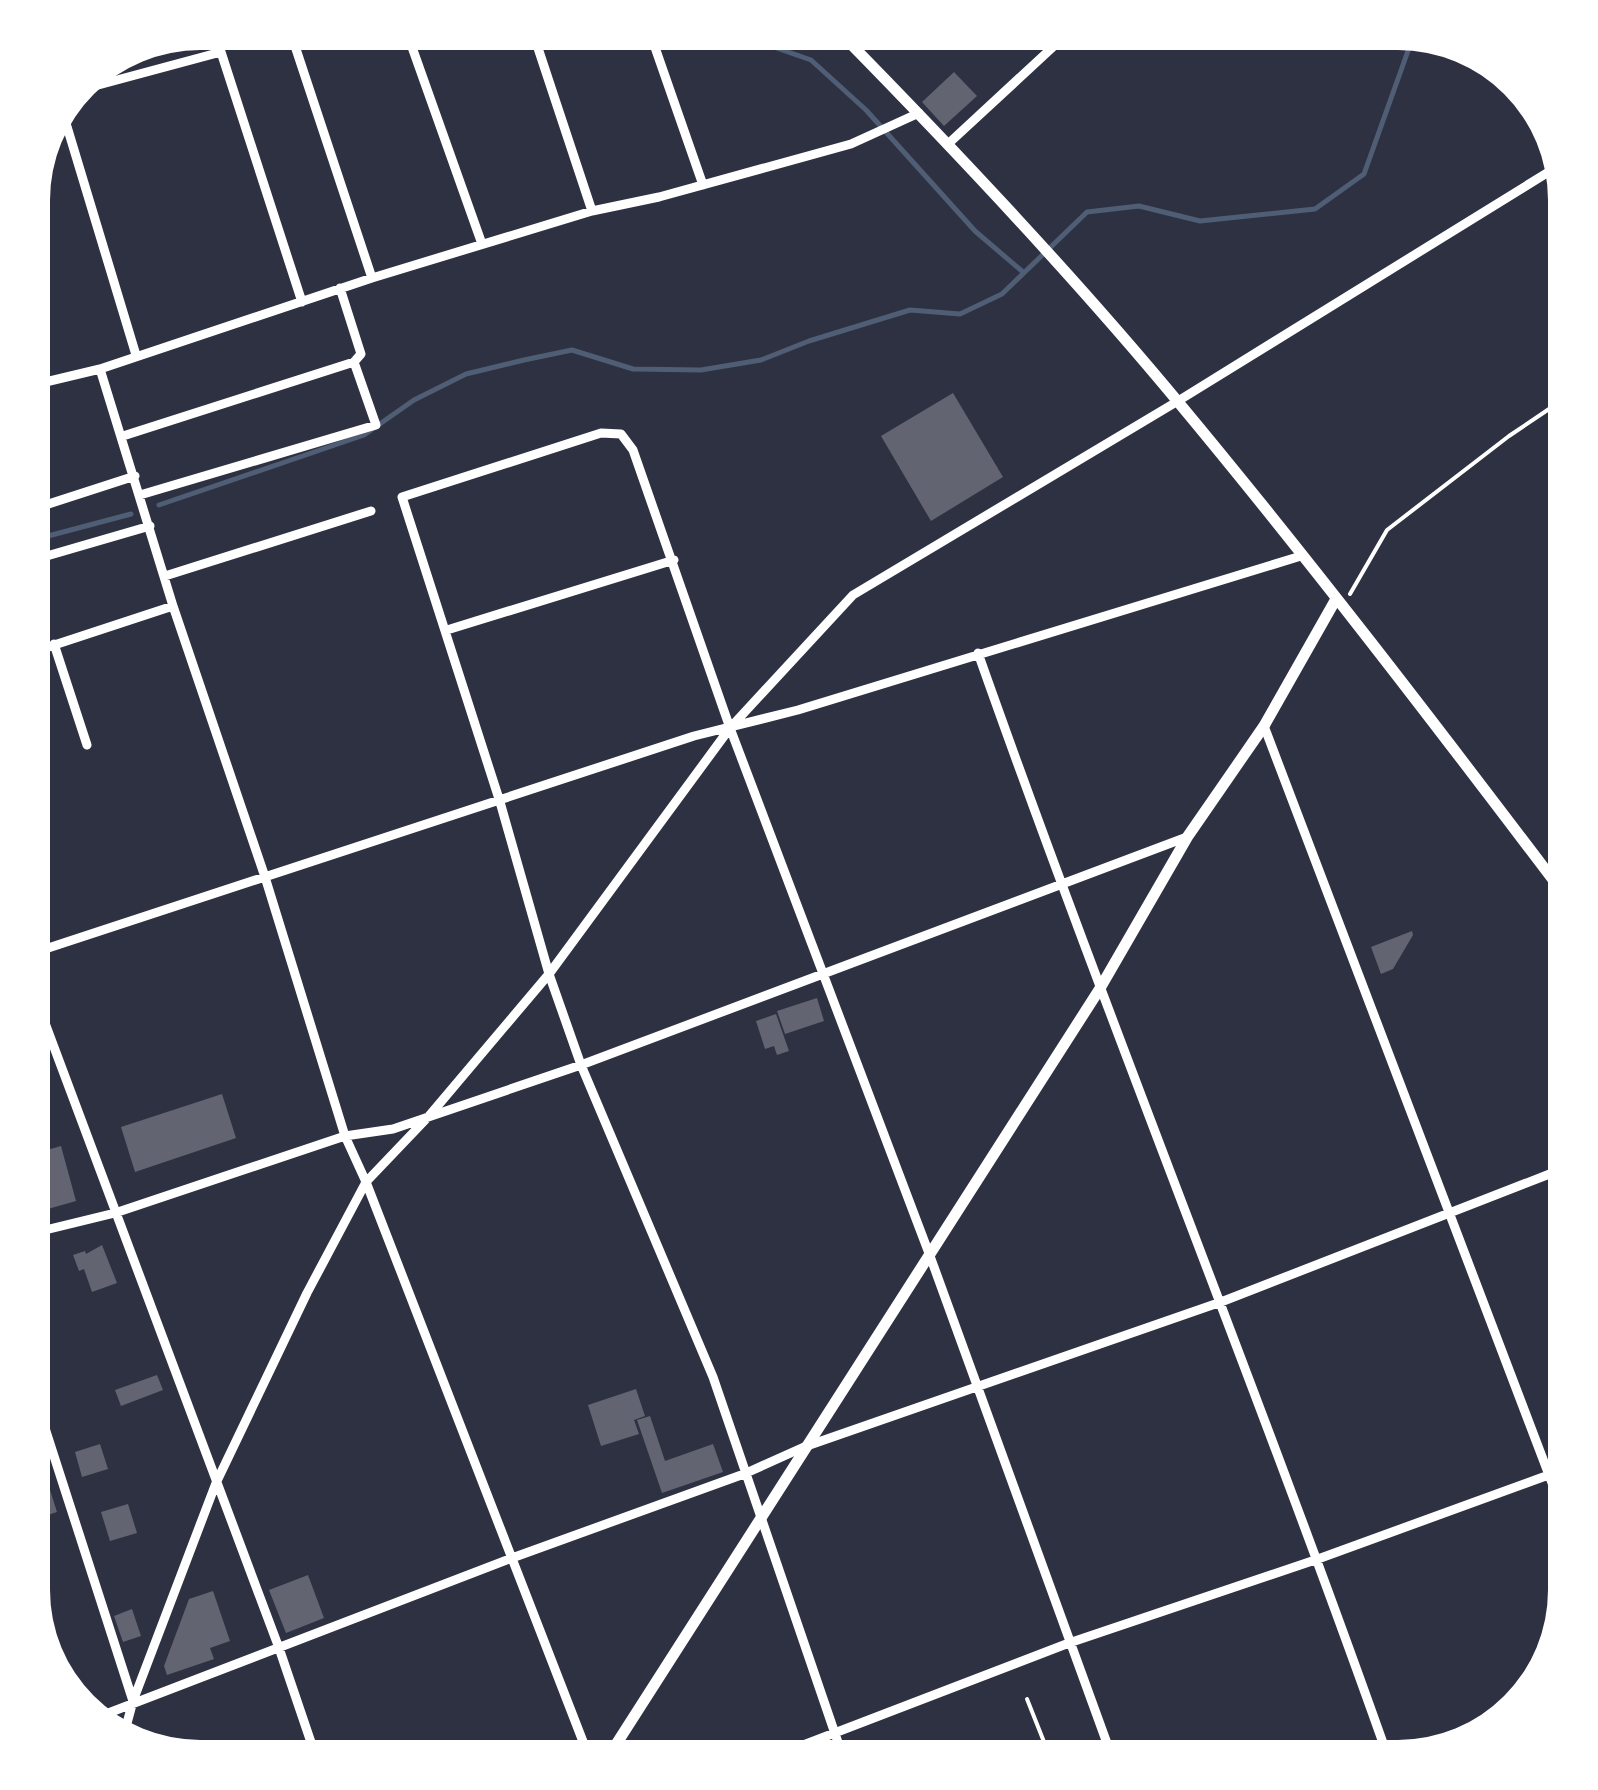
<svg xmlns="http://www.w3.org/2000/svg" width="1598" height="1790" font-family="'Fira Sans',sans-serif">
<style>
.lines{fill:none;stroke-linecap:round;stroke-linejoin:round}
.stream{stroke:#4f5d75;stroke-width:5}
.building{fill:#626471}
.path{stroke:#fff;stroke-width:4}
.service{stroke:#fff;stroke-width:4}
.minor{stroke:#fff;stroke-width:9}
.tertiary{stroke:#fff;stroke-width:11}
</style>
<rect width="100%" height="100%" fill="#2d3142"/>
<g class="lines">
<!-- stream -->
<path class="stream" d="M 734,33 L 811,60 L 866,110 L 975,231 L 1023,272
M 159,505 L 364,435 L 414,400 L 466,374 L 524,360 L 572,350 L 633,369 L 701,370 L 761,360 L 809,341 L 910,310 L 960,314 L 1002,294 L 1087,212 L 1139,206 L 1200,221 L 1315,209 L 1364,174 L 1414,34
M 33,540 L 131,514"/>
</g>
<!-- building -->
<path class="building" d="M 1222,33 L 1252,33 L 1235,48 Z
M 954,72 L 977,96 L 944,126 L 922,102 Z
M 953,393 L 1003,477 L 931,521 L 881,436 Z
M 1412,931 L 1413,935 L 1393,969 L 1381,974 L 1371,947 Z
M 817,998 L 824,1021 L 785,1034 L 777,1011 Z
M 776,1014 L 789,1051 L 777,1055 L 774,1046 L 765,1049 L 756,1021 Z
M 222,1094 L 236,1138 L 135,1172 L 121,1127 Z
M 61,1146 L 76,1201 L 48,1209 L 33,1154 Z
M 102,1245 L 117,1283 L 92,1292 L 84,1269 L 79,1271 L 73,1255 L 85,1251 L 86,1254 Z
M 157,1375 L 163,1390 L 121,1406 L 115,1390 Z
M 636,1389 L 645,1416 L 634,1420 L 639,1434 L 601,1446 L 588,1405 Z
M 650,1416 L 665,1461 L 713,1444 L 723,1472 L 662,1493 L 637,1420 Z
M 100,1444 L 108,1469 L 82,1477 L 75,1452 Z
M 49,1487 L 57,1512 L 33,1520 L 33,1492 Z
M 128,1504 L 137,1533 L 110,1541 L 101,1512 Z
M 308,1575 L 324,1618 L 286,1633 L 269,1590 Z
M 213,1591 L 230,1641 L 210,1648 L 214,1659 L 167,1675 L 164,1666 L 189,1599 Z
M 132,1609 L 141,1636 L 123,1642 L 114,1616 Z"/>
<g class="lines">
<!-- path -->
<path class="path" d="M 1350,594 L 1387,530 L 1509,436 L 1555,405"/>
<!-- service -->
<path class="service" d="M 1027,1699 L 1050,1757"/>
<!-- minor -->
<path class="minor" d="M 407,33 L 482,244
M 533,33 L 592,211
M 650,33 L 703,185
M 296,49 L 372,278
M 76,91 L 221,52 L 302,302
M 62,110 L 136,355
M 948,144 L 1068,33
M 100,369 L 173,606 L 265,877 L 345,1136 L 366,1182 L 589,1757
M 33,385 L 100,369 L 372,278 L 592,211 L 659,197 L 851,144 L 919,113
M 123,436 L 354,362
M 140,495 L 376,425 L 354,362 L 361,354 L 340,288
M 33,509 L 135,476
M 33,560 L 150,526
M 165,576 L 371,511
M 447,630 L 674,560
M 54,644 L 87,745
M 33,652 L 173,606
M 978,653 C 1109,1024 1257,1387 1388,1757
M 1264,726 L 1565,1517
M 33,953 L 694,736 L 798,710 L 1301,556
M 33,991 L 279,1648 L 316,1757
M 33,1233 L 115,1213 L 345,1136 L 393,1129 L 581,1065 L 1187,837
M 33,1391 L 133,1701
M 98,1717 L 512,1558 L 744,1474 L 804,1447 L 1221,1302 L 1565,1168
M 123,1738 L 133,1701 L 216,1483 L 307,1293 L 366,1182 L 429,1116 L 549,974 L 730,728 L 853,595 L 1178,401 L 1555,168
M 772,1757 L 1069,1643 L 1318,1559 L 1565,1469
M 843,1757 L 713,1377 L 581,1065 L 549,974 L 500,802 L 402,497 L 601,433 L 621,434 L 633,450 L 730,728 L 930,1256 L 1112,1757"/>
<!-- tertiary -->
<path class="tertiary" d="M 840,33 C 957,152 1072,274 1179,403 C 1308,558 1432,720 1554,881 L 1565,903
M 608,1757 L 1099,990 L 1188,836 L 1264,726 L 1336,599"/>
</g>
<!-- crop -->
<path d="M0 0H1598V1790H0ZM200 50H1398A150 150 0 0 1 1548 200V1590A150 150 0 0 1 1398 1740H200A150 150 0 0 1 50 1590V200A150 150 0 0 1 200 50Z" fill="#fff" fill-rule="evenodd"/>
</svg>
